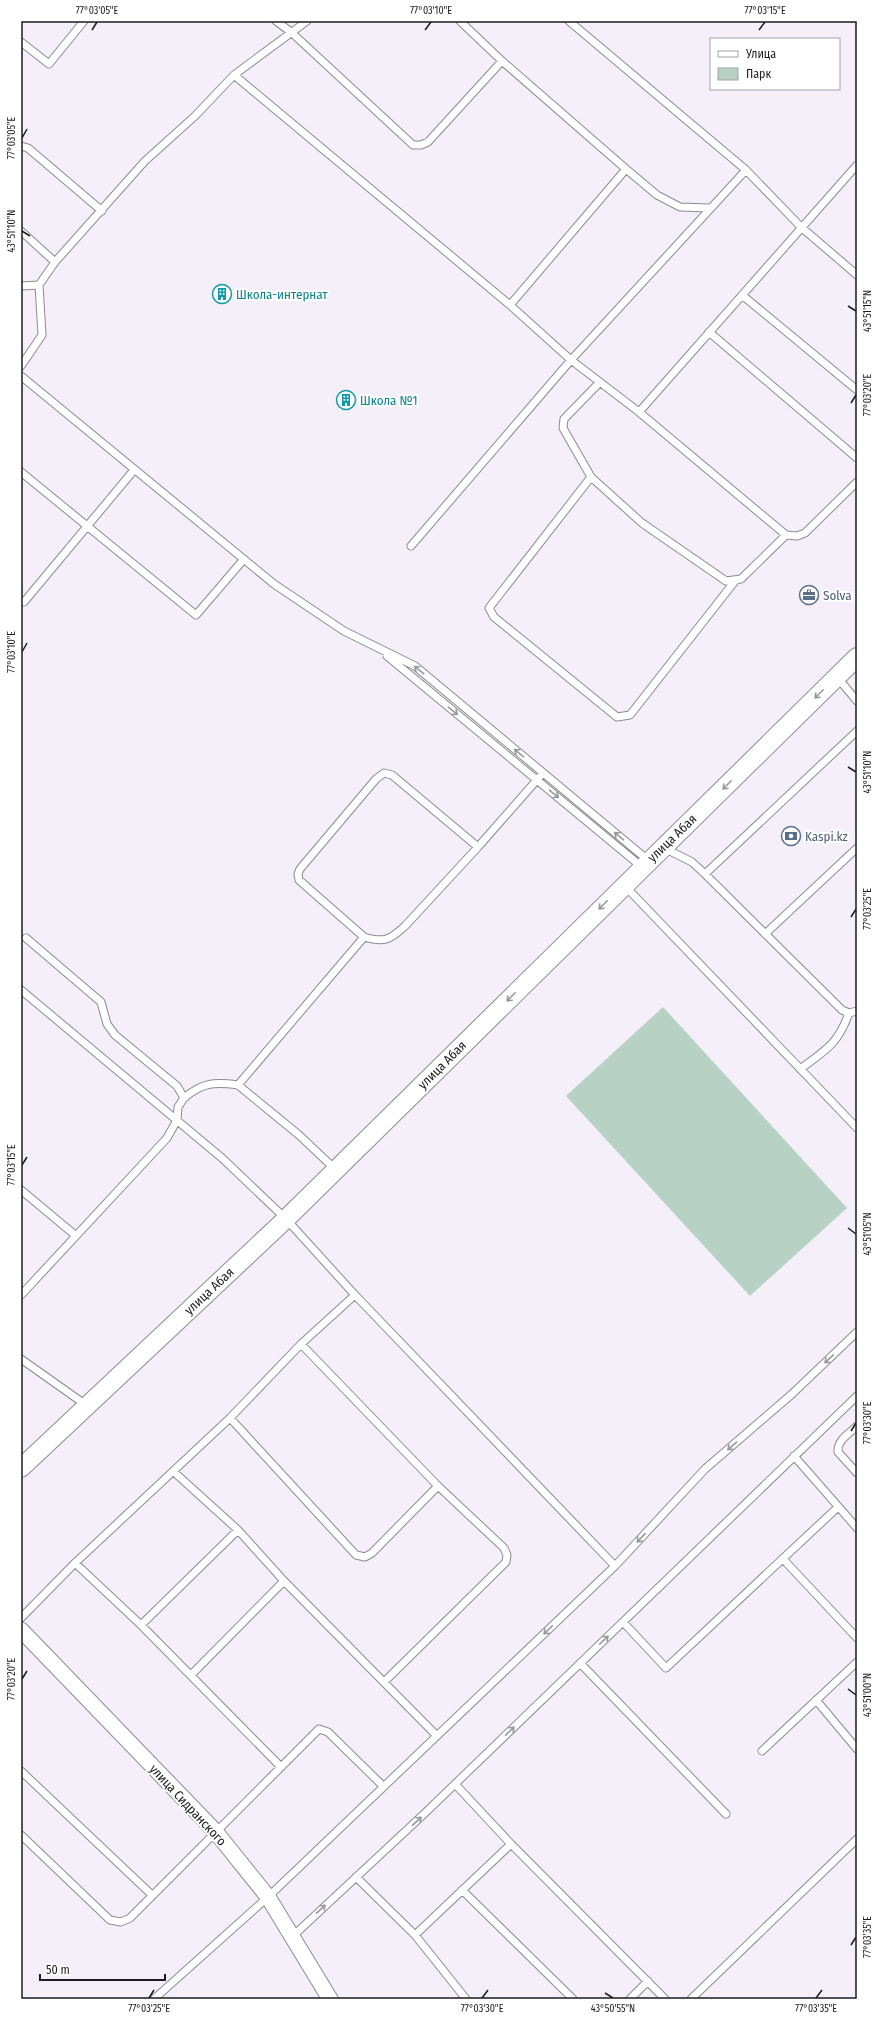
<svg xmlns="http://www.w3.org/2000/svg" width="878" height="2020" font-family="'Fira Sans Condensed',sans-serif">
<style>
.green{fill:#b7d2c4}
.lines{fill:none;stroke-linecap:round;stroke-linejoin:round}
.service-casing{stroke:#8e8a93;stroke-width:9}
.minor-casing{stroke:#8e8a93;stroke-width:17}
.tertiary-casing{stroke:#8e8a93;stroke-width:20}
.service{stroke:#fff;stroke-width:7}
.minor{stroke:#fff;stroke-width:15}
.tertiary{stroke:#fff;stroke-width:18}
.oneway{stroke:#99989a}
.ticks{fill:none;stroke:#1d1b1f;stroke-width:1.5}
.labels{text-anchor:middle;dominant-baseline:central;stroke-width:4;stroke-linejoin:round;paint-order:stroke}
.culture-label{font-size:13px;fill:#0d838f;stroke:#fff;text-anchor:start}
.service-label{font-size:13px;fill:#4e5e75;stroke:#fff;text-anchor:start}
.street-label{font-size:13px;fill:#1d1b1f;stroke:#fff}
.neatline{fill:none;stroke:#1d1b1f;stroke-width:1.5}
.ticks-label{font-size:10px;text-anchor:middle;fill:#1d1b1f}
</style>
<rect width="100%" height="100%" fill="#f4eff9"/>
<!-- green -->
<path class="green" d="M 663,1007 L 847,1208 L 750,1296 L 566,1096 Z"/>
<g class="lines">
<defs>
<path id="service" d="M 276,21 L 291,32 L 413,145 L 421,145 L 428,142 L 502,61
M 460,21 L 502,61 L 626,169 L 510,305
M 569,21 L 746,170 L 801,227 L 857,275
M 21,42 L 49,64 L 84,21
M 234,75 L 307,21
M 21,146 L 28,148 L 102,211
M 626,169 L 657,195 L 680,207 L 709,208
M 21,231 L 55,262
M 21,286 L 39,285
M 742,295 L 857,390
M 709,332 L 857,458
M 21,366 L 42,335 L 39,285 L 55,262 L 145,161 L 195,116 L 234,75 L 510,305 L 571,360 L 639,412 L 786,535 L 797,536 L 805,533 L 857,482
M 21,376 L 274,584 L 344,631 L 415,666 L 649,861
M 599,383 L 564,419 L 563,428 L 591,477 L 642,523 L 726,581 L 741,579 L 786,535
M 639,412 L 857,165
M 21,472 L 196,615 L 244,559
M 591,477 L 489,608 L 494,617 L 617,717 L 630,715 L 735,581
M 411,546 L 571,360 L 746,170
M 24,602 L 134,470
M 387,656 L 642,867
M 837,677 L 857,701
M 664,848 L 692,862 L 705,874 L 857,731
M 705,874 L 842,1010 L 849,1013 L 857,1011
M 625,886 L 857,1128
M 765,934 L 857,848
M 364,937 L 299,880 L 298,874 L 300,869 L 376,779 L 384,773 L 392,775 L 478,847
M 21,990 L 222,1158 L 286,1219 L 355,1295 L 615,1566
M 800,1069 C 826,1050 838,1044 849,1013
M 238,1085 L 299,1135 L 336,1170
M 184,1098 C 203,1082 215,1082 238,1085 L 364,937 C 384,943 390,940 405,926 L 478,847 L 543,773
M 21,1190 L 75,1235
M 21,1295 L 167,1138 L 177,1120 L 178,1107 L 184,1098 L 177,1086 L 115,1035 L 107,1024 L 101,1002 L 26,938
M 301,1344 L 438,1486 L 504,1548 L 507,1555 L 506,1562 L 384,1682
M 21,1359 L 86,1405
M 230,1418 L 356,1555 L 365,1557 L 372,1553 L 438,1486
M 857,1426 C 849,1434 837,1440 838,1452 L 857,1473
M 794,1456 L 857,1528
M 174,1472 L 238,1530 L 284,1581 L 437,1736
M 783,1559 L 857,1638
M 75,1563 L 141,1625 L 281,1767
M 21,1618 L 75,1563 L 230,1418 L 301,1344 L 355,1295
M 623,1622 L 666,1668 L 838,1507
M 141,1625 L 238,1530
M 580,1663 L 726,1814
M 191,1675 L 284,1581
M 816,1700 L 857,1749
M 762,1751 L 857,1662
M 21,1771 L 152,1895
M 455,1784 L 511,1844 L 665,1999
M 21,1835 L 110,1920 L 121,1922 L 130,1918 L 319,1729 L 328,1732 L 383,1786
M 356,1877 L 415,1935 L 466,1999
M 462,1890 L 573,1999
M 415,1935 L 511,1844
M 293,1936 L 425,1813 L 857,1396
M 154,1999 L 268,1897 L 615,1566 L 705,1469 L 792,1394 L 857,1332
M 630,1999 L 648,1981
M 691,1999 L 857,1839"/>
<path id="minor" d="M 21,1630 L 215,1831 L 268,1897 L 330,1999"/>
<path id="tertiary" d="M 21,1468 L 286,1219 L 857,657"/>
</defs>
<!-- service casing -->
<use href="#service" class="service-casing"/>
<!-- minor casing -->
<use href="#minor" class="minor-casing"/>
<!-- tertiary casing -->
<use href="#tertiary" class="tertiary-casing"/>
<!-- service -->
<use href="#service" class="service"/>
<!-- minor -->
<use href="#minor" class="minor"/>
<!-- tertiary -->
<use href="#tertiary" class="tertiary"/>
</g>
<!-- one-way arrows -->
<defs><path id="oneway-shaft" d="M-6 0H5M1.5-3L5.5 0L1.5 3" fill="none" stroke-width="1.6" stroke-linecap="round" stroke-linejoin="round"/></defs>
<g class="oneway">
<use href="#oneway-shaft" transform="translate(419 670) rotate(-142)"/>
<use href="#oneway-shaft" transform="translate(819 694) rotate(135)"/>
<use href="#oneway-shaft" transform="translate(453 711) rotate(39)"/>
<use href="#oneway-shaft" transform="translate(519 753) rotate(-140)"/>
<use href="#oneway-shaft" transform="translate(727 785) rotate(135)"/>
<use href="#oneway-shaft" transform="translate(554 794) rotate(39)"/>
<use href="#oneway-shaft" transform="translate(619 836) rotate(-140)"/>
<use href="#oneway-shaft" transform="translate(603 905) rotate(135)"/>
<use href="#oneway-shaft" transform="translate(511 997) rotate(135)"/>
<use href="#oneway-shaft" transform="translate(829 1359) rotate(137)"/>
<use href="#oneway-shaft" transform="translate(732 1446) rotate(139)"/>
<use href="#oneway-shaft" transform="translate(641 1538) rotate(133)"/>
<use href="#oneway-shaft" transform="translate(548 1630) rotate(136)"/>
<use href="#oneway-shaft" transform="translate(604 1640) rotate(-44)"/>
<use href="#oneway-shaft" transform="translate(510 1731) rotate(-44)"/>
<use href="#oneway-shaft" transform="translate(417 1821) rotate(-43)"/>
<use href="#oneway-shaft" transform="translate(321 1909) rotate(-43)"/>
</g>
<!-- ticks -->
<path class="ticks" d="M 92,30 L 97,22M 425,30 L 431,22M 759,30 L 765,22M 22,138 L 27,129M 22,231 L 30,236M 848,306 L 856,311M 851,403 L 856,395M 22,652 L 27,643M 848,767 L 856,772M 851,917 L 856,909M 22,1165 L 27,1157M 848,1228 L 856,1234M 851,1431 L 856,1423M 22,1679 L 27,1671M 848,1689 L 856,1695M 851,1945 L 856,1937M 605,1993 L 613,1998M 149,1998 L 154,1990M 482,1998 L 488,1990M 816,1998 L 822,1990"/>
<!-- icons -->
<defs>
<symbol id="building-ring" viewBox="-11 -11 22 22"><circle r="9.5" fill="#fff" stroke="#0f9aa8" stroke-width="1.5"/><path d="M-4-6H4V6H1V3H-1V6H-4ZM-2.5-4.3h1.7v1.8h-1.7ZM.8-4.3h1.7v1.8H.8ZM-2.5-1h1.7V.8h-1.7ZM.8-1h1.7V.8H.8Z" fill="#0f9aa8"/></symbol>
<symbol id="office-ring" viewBox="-11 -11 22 22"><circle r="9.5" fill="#fff" stroke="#5c6f8a" stroke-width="1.5"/><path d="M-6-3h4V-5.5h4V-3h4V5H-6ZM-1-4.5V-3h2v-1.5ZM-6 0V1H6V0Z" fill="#5c6f8a"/></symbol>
<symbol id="bank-ring" viewBox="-11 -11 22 22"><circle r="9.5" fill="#fff" stroke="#5c6f8a" stroke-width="1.5"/><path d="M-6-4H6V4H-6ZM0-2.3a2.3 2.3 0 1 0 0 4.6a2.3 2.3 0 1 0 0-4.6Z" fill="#5c6f8a"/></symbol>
</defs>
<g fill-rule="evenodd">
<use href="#building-ring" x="211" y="283" width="22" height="22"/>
<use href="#building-ring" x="335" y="389" width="22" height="22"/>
<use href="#office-ring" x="798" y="584" width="22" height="22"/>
<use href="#bank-ring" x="780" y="825" width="22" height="22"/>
</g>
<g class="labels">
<!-- culture labels -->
<g class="culture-label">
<text x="236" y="294">Школа-интернат</text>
<text x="360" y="400">Школа №1</text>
</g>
<!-- service labels -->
<g class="service-label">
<text x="823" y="595">Solva</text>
<text x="805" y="836">Kaspi.kz</text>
</g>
<!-- street labels -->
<g class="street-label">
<text transform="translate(672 838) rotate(-44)">улица Абая</text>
<text transform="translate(442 1065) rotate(-45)">улица Абая</text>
<text transform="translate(209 1291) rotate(-43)">улица Абая</text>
<text transform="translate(188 1805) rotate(47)">улица Сидранского</text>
</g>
</g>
<!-- border -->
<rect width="878" height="2020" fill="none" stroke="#ffffff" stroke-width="44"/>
<!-- legend -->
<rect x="710" y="38" width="130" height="52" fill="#ffffff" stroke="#a5a4a5"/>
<rect x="718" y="51" width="20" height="6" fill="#ffffff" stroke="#a5a4a5"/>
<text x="746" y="58" font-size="12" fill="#1d1b1f">Улица</text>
<rect x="718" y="68" width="20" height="12" fill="#b7d2c4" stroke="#a5a4a5"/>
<text x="746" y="78" font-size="12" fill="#1d1b1f">Парк</text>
<!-- scale -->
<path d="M40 1974v6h125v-6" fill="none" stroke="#1d1b1f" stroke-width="2"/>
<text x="46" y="1974" font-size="12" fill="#1d1b1f" stroke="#ffffff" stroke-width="3" paint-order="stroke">50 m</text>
<rect x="22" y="22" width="834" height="1976" class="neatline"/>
<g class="ticks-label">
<text x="97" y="14">77°03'05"E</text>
<text x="431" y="14">77°03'10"E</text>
<text x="765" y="14">77°03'15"E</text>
<text transform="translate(11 138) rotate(-90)" y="4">77°03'05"E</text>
<text transform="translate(11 231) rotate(-90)" y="4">43°51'10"N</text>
<text transform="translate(867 311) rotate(-90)" y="4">43°51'15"N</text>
<text transform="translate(867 395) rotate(-90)" y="4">77°03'20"E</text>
<text transform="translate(11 652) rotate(-90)" y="4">77°03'10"E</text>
<text transform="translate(867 772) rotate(-90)" y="4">43°51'10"N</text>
<text transform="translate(867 909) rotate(-90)" y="4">77°03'25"E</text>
<text transform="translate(11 1165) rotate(-90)" y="4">77°03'15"E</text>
<text transform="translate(867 1234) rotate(-90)" y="4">43°51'05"N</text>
<text transform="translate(867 1423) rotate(-90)" y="4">77°03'30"E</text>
<text transform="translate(11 1679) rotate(-90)" y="4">77°03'20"E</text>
<text transform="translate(867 1695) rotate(-90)" y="4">43°51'00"N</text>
<text transform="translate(867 1937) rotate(-90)" y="4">77°03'35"E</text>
<text x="149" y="2012">77°03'25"E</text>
<text x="482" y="2012">77°03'30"E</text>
<text x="613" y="2012">43°50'55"N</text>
<text x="816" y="2012">77°03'35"E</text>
</g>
</svg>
